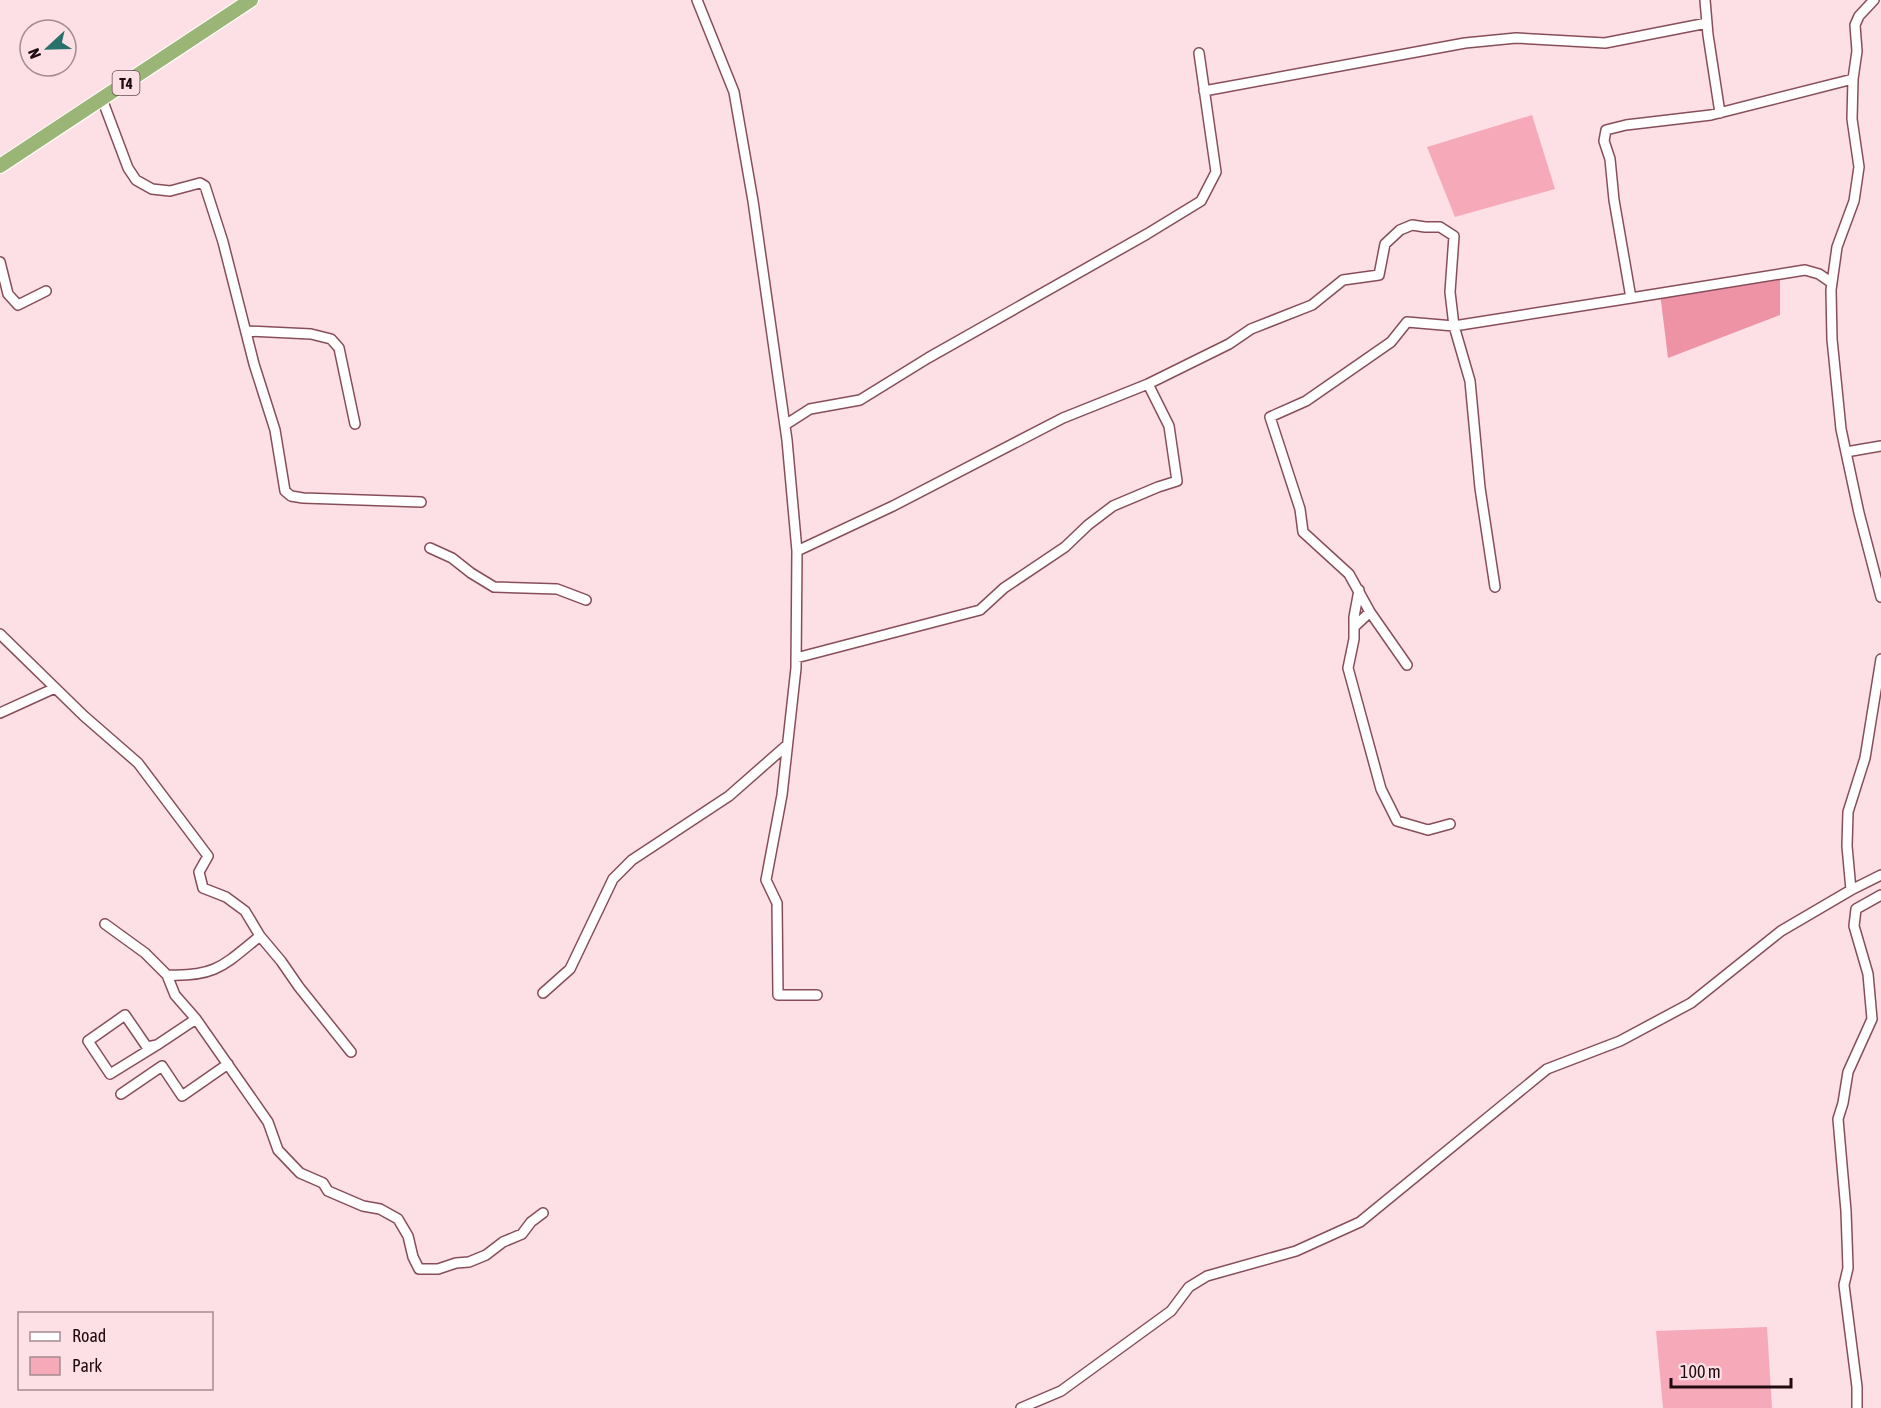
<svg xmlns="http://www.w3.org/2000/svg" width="1881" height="1408" font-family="'Asap Condensed',sans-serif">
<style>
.green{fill:#f6aab9}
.forest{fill:#ee93a6}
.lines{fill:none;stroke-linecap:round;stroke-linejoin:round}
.minor-casing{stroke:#874e5a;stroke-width:12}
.highway-casing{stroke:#fff;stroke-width:16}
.minor{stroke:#fff;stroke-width:9}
.highway{stroke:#9bb576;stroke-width:14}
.labels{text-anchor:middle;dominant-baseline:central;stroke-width:6;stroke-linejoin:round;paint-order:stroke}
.shield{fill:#fde0e5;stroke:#634b50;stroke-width:1.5}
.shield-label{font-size:15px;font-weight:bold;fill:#210b10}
</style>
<rect width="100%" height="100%" fill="#fde0e5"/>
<!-- green -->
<path class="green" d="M 1532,115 L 1555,189 L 1455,217 L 1427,147 Z
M 1767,1327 L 1772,1408 L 1663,1408 L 1656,1331 Z"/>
<!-- forest -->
<path class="forest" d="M 1780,273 L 1780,315 L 1668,358 L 1660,293 Z"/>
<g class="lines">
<defs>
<path id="minor" d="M 697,0 L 734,92 L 753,201 L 787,440 L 797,551 L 796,668 L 782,795 L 766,880 L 777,903 L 778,995 L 817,995
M 1705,0 L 1708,35 L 1720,113
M 1874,0 L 1859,16 L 1855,25 L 1857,51 L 1853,79 L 1852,119 L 1859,167 L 1854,201 L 1837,247 L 1831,290 L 1832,339 L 1841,429 L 1859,513 L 1881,597
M 1204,91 L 1465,43 L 1516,38 L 1605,43 L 1707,23
M 102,99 L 128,168 L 136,180 L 152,189 L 170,191 L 200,183 L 205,186 L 223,242 L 254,364 L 275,430 L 285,491 L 291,496 L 303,498 L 421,502
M 0,262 L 8,294 L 18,305 L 46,291
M 1832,283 L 1819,274 L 1805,270 L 1631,298 L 1614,200 L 1610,159 L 1604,141 L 1606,130 L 1626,125 L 1711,115 L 1853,79
M 247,331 L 311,334 L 331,339 L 339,348 L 355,424
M 1148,384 L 1229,344 L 1251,329 L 1312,305 L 1343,280 L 1379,275 L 1385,244 L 1400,230 L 1412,225 L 1425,227 L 1440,227 L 1454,236 L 1450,292 L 1454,326 L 1470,381 L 1480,488 L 1495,587
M 785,425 L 810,409 L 860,400 L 928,358 L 1147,234 L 1201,201 L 1216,172 L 1199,53
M 1846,452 L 1881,446
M 430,548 L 452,558 L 471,573 L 494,587 L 557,589 L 586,600
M 1359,590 L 1354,617 L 1354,639 L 1348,668 L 1381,789 L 1397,821 L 1428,830 L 1450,824
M 1354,627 L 1370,612
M 0,634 L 84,716 L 138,763 L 208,856 L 199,872 L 203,888 L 226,897 L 245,911 L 260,936 C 224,965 216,977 167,975
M 796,658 L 980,610 L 1004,588 L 1065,547 L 1088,525 L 1113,506 L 1158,487 L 1177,481 L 1169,426 L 1148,384 L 1063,418 L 893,506 L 797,551
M 1407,665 L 1370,612 L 1349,574 L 1303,532 L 1300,509 L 1270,417 L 1306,401 L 1391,342 L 1407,322 L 1454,326 L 1631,298
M 0,713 L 55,688
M 1851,890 L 1847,846 L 1848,812 L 1865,758 L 1881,659
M 105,924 L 145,953 L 167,975 L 175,995 L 196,1019 L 268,1122 L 278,1150 L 300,1173 L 323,1183 L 328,1191 L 363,1206 L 380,1209 L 398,1219 L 408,1236 L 413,1257 L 419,1269 L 438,1269 L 456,1263 L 469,1262 L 486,1255 L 503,1242 L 522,1234 L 531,1222 L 543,1213
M 260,936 L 281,961 L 299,987 L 351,1052
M 543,993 L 570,969 L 613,879 L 632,860 L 729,796 L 787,745
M 157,1045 L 110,1074 L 88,1041 L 125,1015 L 147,1047 L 157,1045 L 196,1019
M 121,1094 L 162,1066 L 182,1096 L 228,1064
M 1021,1408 L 1061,1391 L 1171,1311 L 1189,1287 L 1207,1276 L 1296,1251 L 1360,1222 L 1547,1069 L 1620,1041 L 1691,1003 L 1781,931 L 1851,890 L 1881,875
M 1857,1408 L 1857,1387 L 1844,1285 L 1848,1268 L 1846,1211 L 1838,1119 L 1843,1103 L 1848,1072 L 1872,1019 L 1868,974 L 1854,926 L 1856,909 L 1881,895"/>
<path id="highway" d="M 0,166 L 251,0"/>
</defs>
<!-- minor casing -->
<use href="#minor" class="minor-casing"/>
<!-- highway casing -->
<use href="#highway" class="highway-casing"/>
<!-- minor -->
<use href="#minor" class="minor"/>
<!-- highway -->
<use href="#highway" class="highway"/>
</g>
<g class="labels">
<!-- shield labels -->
<rect class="shield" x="112.5" y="71" width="27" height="24" rx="4.5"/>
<g class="shield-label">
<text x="126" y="83">T4</text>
</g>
</g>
<!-- legend -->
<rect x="18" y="1312" width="195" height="78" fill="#fde0e5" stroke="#a58b90" stroke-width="1.5"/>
<rect x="30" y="1332" width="30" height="9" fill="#ffffff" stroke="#a58b90" stroke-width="1.5"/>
<text x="72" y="1342" font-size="18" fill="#210b10">Road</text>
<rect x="30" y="1357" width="30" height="18" fill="#f6aab9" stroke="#a58b90" stroke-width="1.5"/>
<text x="72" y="1372" font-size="18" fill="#210b10">Park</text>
<!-- north arrow -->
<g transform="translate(48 48) rotate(248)"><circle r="28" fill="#fde0e5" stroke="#a58b90" stroke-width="1.5"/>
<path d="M0-4.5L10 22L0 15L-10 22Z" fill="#28716a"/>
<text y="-9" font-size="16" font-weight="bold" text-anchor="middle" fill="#210b10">N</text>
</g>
<!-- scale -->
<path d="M1671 1378v9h120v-9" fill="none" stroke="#210b10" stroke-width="3"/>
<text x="1680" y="1378" font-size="18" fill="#210b10" stroke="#fde0e5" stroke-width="4.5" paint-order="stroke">100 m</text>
</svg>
